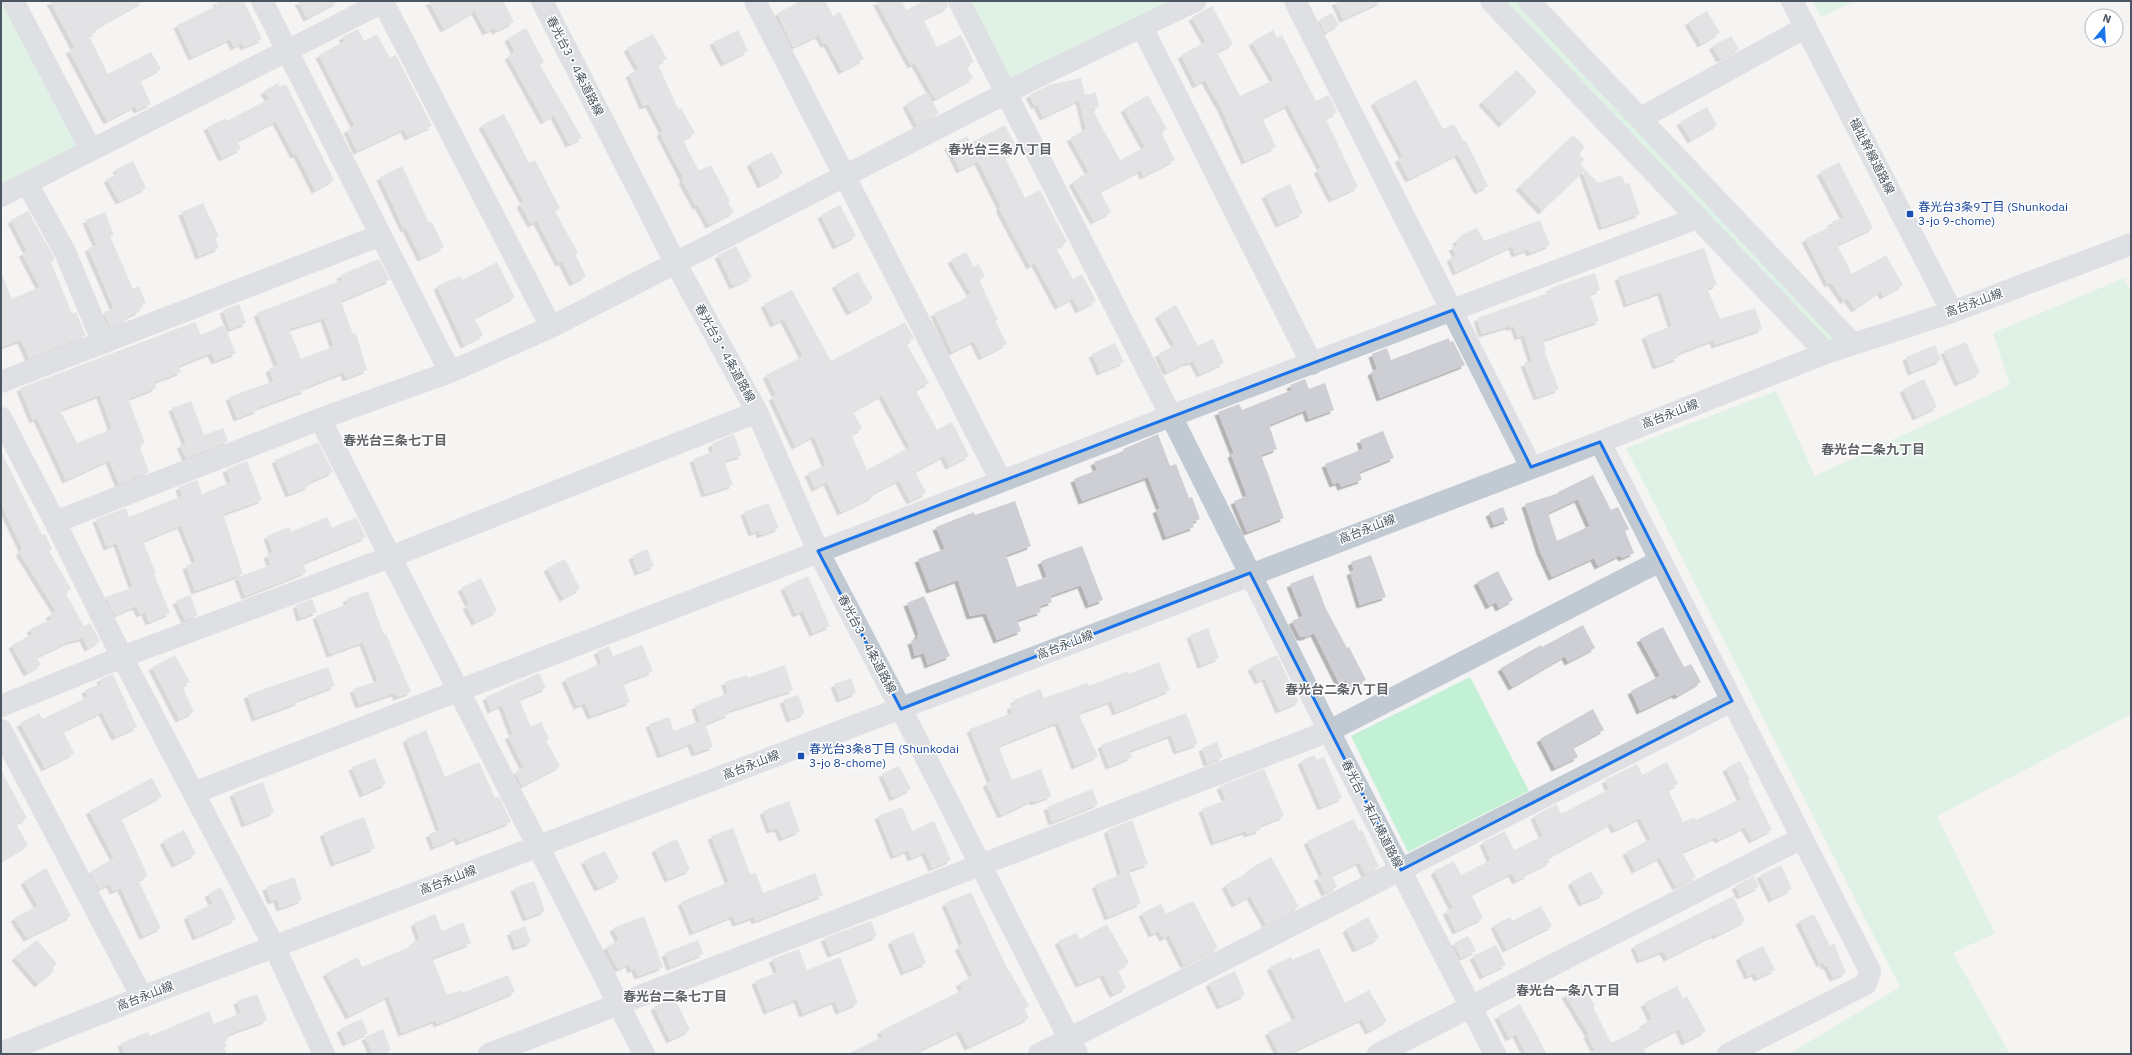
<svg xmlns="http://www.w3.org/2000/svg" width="2132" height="1055" font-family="'IBM Plex Sans','Noto Sans JP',sans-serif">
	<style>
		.green { fill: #c3f1d5 }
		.building { fill: #cdcfd5; fill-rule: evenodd; filter: url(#shadow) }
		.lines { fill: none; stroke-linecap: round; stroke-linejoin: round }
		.minor { stroke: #c1cad2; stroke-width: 22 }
		.marked { fill: none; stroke: #1a73e8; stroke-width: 3; stroke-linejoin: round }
		.transit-dot { fill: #1a4fb4; stroke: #fff; stroke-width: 1.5 }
		.labels { text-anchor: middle; stroke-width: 3; stroke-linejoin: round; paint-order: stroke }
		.street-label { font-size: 12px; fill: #4a5661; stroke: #fff }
		.transit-label { font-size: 12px; fill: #164399; stroke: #fff; text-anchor: start }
		.neighbourhood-label { font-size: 13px; font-weight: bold; fill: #5f6368; stroke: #fff }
	</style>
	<defs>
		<filter id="shadow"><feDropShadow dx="-3.5" dy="3.5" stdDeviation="0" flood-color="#0004"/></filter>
	</defs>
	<rect width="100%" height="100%" fill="#f5f3f3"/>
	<!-- green -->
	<path class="green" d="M1,1H13L91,150L1,196Z
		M959,1H1194L1006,94Z
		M1502,1H1530L1841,336L1829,342Z
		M1813,1H1855L1821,17Z
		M2124,278L2131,292V714L1937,816L1995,933L1953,953L2010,1054H1789L1900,987L1626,448L1776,391L1815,476L2010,385L1993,333Z
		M1470,677L1529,791L1408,852L1351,736Z"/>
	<!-- building -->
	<path class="building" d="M50,1H144L94,29L96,32L89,36L108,74L151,52L161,69L140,80L151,104L137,110L135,106L107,121L69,50L75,48Z
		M216,1H244L262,39L244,47L242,43L234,47L230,39L192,57L177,25L218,5Z
		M298,1H339L307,18Z
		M429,1H503L514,22L496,31L494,28L486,32L475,11L444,29Z
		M801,1H825L833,16L840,12L864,59L842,71L827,43L824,44L819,35L793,47L777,13Z
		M876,1H902L906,10L925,1H947L948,7L923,19L937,47L961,35L974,62L966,66L973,78L935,99L915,63L911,65Z
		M1335,1H1383L1343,19Z
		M1212,6L1233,44L1217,52L1240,96L1274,80L1252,42L1273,30L1277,38L1282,35L1316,101L1329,95L1337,112L1326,119L1358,187L1332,199L1317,170L1321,168L1288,105L1262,118L1276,147L1245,161L1221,108L1205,80L1196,85L1181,55L1206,42L1192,17Z
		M1707,11L1720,33L1701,44L1688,22Z
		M1332,13L1339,25L1325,33L1319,20Z
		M526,28L544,62L540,65L582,138L569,144L554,115L544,121L508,56L515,52L508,38Z
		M358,29L364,41L377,34L390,58L396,55L432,126L408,137L404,129L357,151L347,130L355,126L319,55L345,41L342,37Z
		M738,30L748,51L724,63L713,42Z
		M653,34L667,59L658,64L678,109L681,108L695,133L683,140L699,171L711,165L730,201L728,202L734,212L709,225L698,205L696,206L682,180L684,179L660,133L663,131L649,104L643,106L629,74L639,69L627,48Z
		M1731,36L1739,49L1720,59L1712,46Z
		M1517,70L1537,92L1502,124L1482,102Z
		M1081,78L1085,95L1096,92L1099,107L1092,109L1120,160L1145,147L1124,109L1148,95L1167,129L1161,132L1175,160L1143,176L1141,170L1100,191L1111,212L1094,221L1072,182L1089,172L1070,138L1086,129L1079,100L1043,117L1037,104L1035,106L1029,95L1049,85Z
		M1416,80L1443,129L1454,124L1464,142L1466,141L1488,186L1478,191L1458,154L1409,179L1398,159L1403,156L1374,102Z
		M278,83L280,87L286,84L334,180L315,190L297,154L294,155L276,121L237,141L241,149L222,158L207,127L226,118L227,121L269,99L264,91Z
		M927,92L939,113L917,125L906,104Z
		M1707,107L1717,125L1691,140L1680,122Z
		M504,114L529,163L535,160L560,208L555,211L578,253L575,254L586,276L573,283L562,261L559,263L537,221L531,224L520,204L524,201L482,125Z
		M1005,125L1018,150L1005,157L1025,198L1040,190L1067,242L1056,248L1073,279L1082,274L1096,301L1079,310L1073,298L1058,306L1035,263L1030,266L999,208L1001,207L978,161L960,170L948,146L967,136L970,143Z
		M1573,135L1585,147L1579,154L1585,160L1580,164L1598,183L1622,175L1625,184L1629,183L1640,214L1602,227L1583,172L1542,211L1519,187Z
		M772,152L783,173L761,185L750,163Z
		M133,161L146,188L119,201L107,179L118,173L116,169Z
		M1839,162L1873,228L1837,245L1852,274L1886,255L1903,285L1883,296L1881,291L1855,309L1847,298L1844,301L1831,282L1828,284L1805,239L1833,225L1831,222L1844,217L1820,172Z
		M402,166L429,223L432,222L444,247L421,258L406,228L404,229L380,177Z
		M1290,184L1303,213L1279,224L1265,195Z
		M203,203L219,237L215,238L219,248L199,256L182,212Z
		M840,205L856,236L836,246L821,215Z
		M28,211L54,257L55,260L51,262L72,314L76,312L86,336L29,358L21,340L1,347V272L12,299L40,287L22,253L27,251L11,220Z
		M105,212L114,235L110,236L133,289L139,286L146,303L141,304L142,308L139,309L140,311L126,317L127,320L110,327L104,312L114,308L88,248L97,245L86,220Z
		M1540,220L1550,245L1530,253L1528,249L1515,254L1512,246L1456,272L1450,258L1456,255L1452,247L1458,245L1456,240L1462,237L1461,235L1477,228L1484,241Z
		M736,246L752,277L733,286L718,255Z
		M1704,248L1717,285L1707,288L1720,319L1755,308L1762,329L1715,345L1713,340L1676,354L1678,358L1656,366L1645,336L1672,326L1661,292L1627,304L1618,277Z
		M966,252L974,267L978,264L985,276L979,280L998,320L995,321L1007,344L982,357L974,341L952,352L934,313L967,298L966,296L971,294L951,260Z
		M379,259L390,280L341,301L353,334L356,333L367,370L346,378L344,372L304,388L305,390L257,408L258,410L237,418L229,397L274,381L269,369L278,365L257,313L342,280L340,275ZM324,318L334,346L301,359L289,329Z
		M497,262L515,297L474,318L483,335L464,345L437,286L460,276L462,280Z
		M858,272L873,299L850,312L835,285Z
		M1595,273L1600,290L1590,294L1599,321L1543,340L1546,351H1544L1559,389L1537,397L1524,363L1532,361L1524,335L1518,337L1514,326L1510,328L1509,326L1482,334L1477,318L1551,292L1550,288Z
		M792,290L831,361L905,322L914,339L906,343L929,383L915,389L937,430L952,422L969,456L949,466L944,456L915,471L926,493L910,501L899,480L873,493L874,496L841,512L827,482L815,488L808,473L826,465L814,436L795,446L772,397L776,395L766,375L803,356L784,319L774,324L764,304ZM882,395L910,447L867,470L851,434L862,429L853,411Z
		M239,304L246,323L230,329L223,310Z
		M1176,305L1198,346L1213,339L1224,363L1200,374L1193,361L1188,363L1187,362L1167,372L1158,354L1175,345L1158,315Z
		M195,322L201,335L224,325L236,353L215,361L211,353L178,366L181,372L154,382L156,388L128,399L145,443L139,445L149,472L119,484L109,460L66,480L37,418L33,420L20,388ZM100,395L112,429L77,443L60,410Z
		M1449,338L1450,342L1453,341L1465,365L1380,398L1371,372L1377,369L1372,354L1387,348L1391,360Z
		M1966,342L1980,373L1958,383L1944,351Z
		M1115,343L1124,362L1100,372L1092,354Z
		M1935,345L1941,360L1911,372L1906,357Z
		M1305,379L1309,389L1325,383L1334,410L1309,419L1306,410L1269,425L1277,449L1261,455L1284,518L1247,532L1234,501L1247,496L1231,454L1234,453L1218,412L1239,404L1242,410L1292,390L1290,385Z
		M1924,379L1937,407L1916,417L1903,389Z
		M191,401L204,435L223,428L228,441L186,458L180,445L186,443L172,408Z
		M1383,431L1394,458L1359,472L1362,480L1341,487L1339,482L1333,484L1325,464L1363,449L1360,440Z
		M734,434L742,455L724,461L733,485L705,494L693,459L714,451L711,444Z
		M1158,434L1170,466L1176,464L1189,498L1192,497L1200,519L1192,522L1194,527L1166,537L1156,510L1160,508L1148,477L1082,501L1074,479L1097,470L1094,462L1124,451L1123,449Z
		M318,442L333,472L307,483L309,486L289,494L275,460Z
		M1,451L42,535L45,534L52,549L49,551L71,589L65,592L84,626L90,623L100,641L88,648L83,638L70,641L36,657L41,665L27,673L12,645L33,634L30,629L52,619L49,615L56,611L19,552L22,551L21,546L1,504Z
		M247,461L262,500L223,514L243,574L195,591L186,566L196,562L181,525L143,541L156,574H154L170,613L149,622L145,612L140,614L136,606L115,615L106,597L133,587L117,543L107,547L96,519L126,508L129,517L182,496L179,487L197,480L202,494L231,482L226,469Z
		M1593,475L1611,510L1618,507L1629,529L1625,531L1634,553L1622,558L1620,555L1598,566L1594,558L1552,577L1540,551L1525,504L1559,493L1558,492ZM1578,499L1590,526L1557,541L1548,513Z
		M1015,501L1031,546L1006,555L1017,587L1047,577L1041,561L1082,546L1103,600L1089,605L1081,585L1050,596L1052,602L1039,606L1041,612L1017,620L1021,631L997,640L986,613L970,616L958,580L930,590L918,559L945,549L936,527L974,512L975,515Z
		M768,503L779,528L760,535L759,530L752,533L744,512Z
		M1503,507L1508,520L1494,525L1489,513Z
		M327,517L332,528L356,517L366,537L303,563L306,572L245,596L238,577L271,565L267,555L273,552L267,536L289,527L291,532Z
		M647,549L654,566L638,572L632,556Z
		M1371,555L1386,597L1360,605L1350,572L1354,570L1351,562Z
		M565,559L580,589L563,598L547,568Z
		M1498,571L1513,600L1499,608L1496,602L1489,606L1477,582Z
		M1313,575L1326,609L1347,648L1349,647L1366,680L1350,688L1346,680L1339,683L1314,633L1305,637H1300L1292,621L1303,616L1290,584Z
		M808,576L830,626L813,633L803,611L796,614L784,587Z
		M481,578L497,611L475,622L466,606L469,604L461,588Z
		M368,591L384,635L386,634L411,692L397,697L395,693L359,705L353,689L378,681L363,642L330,654L316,616L348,604L346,599Z
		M190,595L198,615L185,620L176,601Z
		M924,596L950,656L928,665L924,653L915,656L911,641L918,639L917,635L919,634L907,603Z
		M312,599L317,612L300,618L296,605Z
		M1583,625L1595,648L1568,662L1565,656L1512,687L1501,668L1541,645L1542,647Z
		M1663,627L1684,667L1691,664L1701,682L1677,696L1675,694L1640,711L1631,691L1660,676L1640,639Z
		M1208,628L1219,658L1201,665L1190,635Z
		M642,645L653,671L623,683L630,702L591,716L585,703L577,706L565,679L602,663L597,651L609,646L613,656Z
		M175,655L190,682L182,686L194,712L179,719L152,667Z
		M1277,655L1299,702L1279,710L1265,678L1258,681L1251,667Z
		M1159,662L1170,690L1116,712L1111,701L1078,713L1098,756L1075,766L1058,722L998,746L1012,780L1041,769L1051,796L1034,802L1033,800L1001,815L986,783L991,781L970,729L1012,713L1010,706L1016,704L1014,700L1040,689L1044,698L1087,683L1089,686L1128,671L1129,674Z
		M785,665L793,690L728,711L729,714L705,724L713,747L695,753L691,743L661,755L649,724L669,717L674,731L700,721L695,706L728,693L725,682L747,675L748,678Z
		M328,667L335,686L298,700L299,702L255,718L247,695Z
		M539,673L546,688L519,699L531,727L541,722L549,739L546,740L560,766L522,786L515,772L524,768L508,736L513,734L502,705L491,710L486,697Z
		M113,674L137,727L115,737L102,712L63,731L74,753L45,768L20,723L39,713L42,719L88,697L85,690L102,683L100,679Z
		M851,678L856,693L840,699L834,684Z
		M798,695L805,713L790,719L783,700Z
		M1593,709L1604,730L1573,747L1578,757L1555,768L1540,739Z
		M1186,713L1198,744L1177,751L1171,735L1129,751L1132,757L1109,766L1101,745Z
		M426,730L445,777L479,762L495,798L499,796L511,822L459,842L457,837L434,847L429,834L440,830L406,739Z
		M1217,742L1223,757L1207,763L1202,748Z
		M1314,755L1317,760L1324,757L1342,798L1321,807L1301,761Z
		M375,758L386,784L363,794L352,767Z
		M1740,761L1750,780L1748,781L1772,830L1752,840L1745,827L1718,840L1716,837L1682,852L1696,877L1676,887L1660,857L1635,870L1626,852L1651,839L1640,818L1615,830L1611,823L1547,858L1550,862L1527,873L1528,875L1516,881L1512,873L1471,894L1483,918L1456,931L1446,911L1453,908L1434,871L1454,861L1461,875L1491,860L1483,842L1505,831L1514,850L1543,836L1534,816L1557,804L1561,814L1609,789L1605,780L1637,764L1642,775L1667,762L1678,784L1668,789L1683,822L1694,817L1696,820L1741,799L1726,768Z
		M899,766L911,789L893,798L882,774Z
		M1264,769L1284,816L1259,826L1260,830L1247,834L1246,831L1214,842L1202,809L1226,800L1220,786Z
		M1,770L27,818L16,824L28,845L1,861Z
		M152,778L162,796L121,818L148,876L138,880L161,928L143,936L121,888L113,891L110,884L99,889L90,872L114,858L89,811Z
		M263,782L274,812L245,824L233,793Z
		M1092,789L1098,804L1052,822L1047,807Z
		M789,801L800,831L782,838L778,828L770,830L763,811Z
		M902,807L912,831L934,821L951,860L932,868L925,852L911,858L908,850L894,856L878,816Z
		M364,817L375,848L334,863L323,833Z
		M1354,819L1359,831L1362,830L1379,867L1365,874L1359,862L1332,875L1337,887L1325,893L1317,877L1323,875L1307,841Z
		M1132,820L1148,864L1121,873L1107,830Z
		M733,828L750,874L756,873L763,893L815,873L823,895L755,921L754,917L736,923L733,916L693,932L681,902L729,882L711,836Z
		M184,830L196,854L175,864L163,841Z
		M677,839L690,870L668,879L655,849Z
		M605,851L619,878L598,888L584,861Z
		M1271,857L1299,907L1266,924L1250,896L1235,904L1225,885L1251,871L1249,869Z
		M1781,865L1792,889L1772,899L1760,875Z
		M46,868L71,916L27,938L14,918L38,906L24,881Z
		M1129,871L1141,903L1108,917L1095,885Z
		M1591,871L1604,894L1582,903L1571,882Z
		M1754,876L1759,887L1740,896L1735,886Z
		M294,877L302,900L280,908L277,899L271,901L266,887Z
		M534,881L545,911L526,918L514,888Z
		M221,887L236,919L196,937L187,916L213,904L208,894Z
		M971,892L1008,970H1009L1029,1006L1024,1009L1029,1018L968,1047L960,1031L912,1054H848L883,1036L880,1031L963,990L959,983L973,976L958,947L963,944L945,903Z
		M1733,896L1745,921L1716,936L1715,934L1667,958L1663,951L1640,960L1634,946Z
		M1193,901L1218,948L1184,965L1169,935L1163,938L1159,931L1152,934L1142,913L1161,904L1166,914Z
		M1541,906L1552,926L1506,949L1494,925L1510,917L1512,921Z
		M435,914L442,931L463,922L471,943L432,958L447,995L461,990L462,993L508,975L515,992L437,1024L436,1020L402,1033L388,996L349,1016L326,973L358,957L362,967L414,945L413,942L420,939L414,923Z
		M1814,914L1830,946L1834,943L1846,973L1833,978L1827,965L1825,967L1823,962L1820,964L1799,921Z
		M644,916L663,967L638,976L635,968L631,970L629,964L618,969L606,947L619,940L613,928Z
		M1368,917L1379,938L1356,949L1346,929Z
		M871,921L877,936L831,954L824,938Z
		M1107,924L1129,963L1118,970L1126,988L1113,994L1103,974L1079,984L1058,941L1076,933L1080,939Z
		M525,926L531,942L516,947L510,932Z
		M913,932L926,963L904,972L891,941Z
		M1468,936L1476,951L1461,958L1454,943Z
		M37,940L57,964L52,968L54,971L38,984L15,957Z
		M698,940L703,954L670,967L665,953Z
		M1496,945L1506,965L1483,976L1473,956Z
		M1763,946L1775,970L1757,978L1755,973L1748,976L1739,957Z
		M1319,948L1345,1003L1369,990L1387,1021L1369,1031L1362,1019L1287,1054H1279L1268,1032L1295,1019V1016L1270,967L1291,957L1292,960Z
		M799,949L807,970L840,957L858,1003L839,1011L835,1001L803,1014L797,999L767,1011L755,981L778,972L772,959Z
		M1235,971L1245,995L1220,1006L1209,983Z
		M1582,984L1595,1006L1593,1007L1611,1043L1644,1027L1643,1024L1652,1019L1644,1003L1677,986L1683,998L1687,996L1706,1031L1685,1042L1679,1029L1643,1047L1646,1054H1586L1595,1050L1587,1035L1589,1034L1565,995Z
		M257,994L267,1020L226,1035L228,1040L225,1042L227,1047L224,1048L227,1054H125L121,1043L148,1032L150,1036L209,1011L214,1024L241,1013L237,1001Z
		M674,997L690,1030L670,1040L654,1007Z
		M1520,1004L1547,1054H1526L1516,1034L1509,1038L1498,1016Z
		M362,1019L368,1033L346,1043L340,1029Z
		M383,1029L391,1050L383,1054H373L365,1037Z"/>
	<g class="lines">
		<!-- minor -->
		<path class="minor" d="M13,1L91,150
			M262,1L450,372
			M542,1L675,262L757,412L818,551L901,709L1077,1054
			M755,1L1001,481
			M959,1L1171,416L1329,731L1495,1054
			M1295,1L1531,467
			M1491,1L1826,353
			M1529,1L1853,344
			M1792,1L1952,312
			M383,2L551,327
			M1142,27L1312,364
			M1641,118L1806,27
			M27,183L65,252L103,343
			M1,196L385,1
			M1,382L381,235
			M1,418L55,522L122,657L274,946L324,1054
			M320,419C428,631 538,842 644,1054
			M1600,442L1870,971L1866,984L1728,1054
			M55,522L320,419L450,372L551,327L1039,76L1195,1
			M1,706L122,657L390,557L757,412
			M1,730L142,997
			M193,793L1171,416L1697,218
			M1,1053L142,997L1600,442L1826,353L1952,312L2131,244
			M489,1054L1329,731L1660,561
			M1039,1054L1732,701
			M1378,1054L1802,838"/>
	</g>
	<!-- marked area -->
	<path d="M0 0H2132V1055H0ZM1453,310L1531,467L1600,442L1732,701L1401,870L1250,573L901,709L818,551Z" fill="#f5f3f3" fill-opacity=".55" fill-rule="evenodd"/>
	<path class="marked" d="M1453,310L1531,467L1600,442L1732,701L1401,870L1250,573L901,709L818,551Z"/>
	<!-- markers -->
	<g class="transit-dot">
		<rect x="1906" y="210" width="8" height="8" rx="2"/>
		<rect x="797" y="752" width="8" height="8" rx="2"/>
	</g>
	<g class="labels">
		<!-- street labels -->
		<g class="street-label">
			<text transform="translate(575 66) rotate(63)" y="4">春光台3・4条道路線</text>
			<text transform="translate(1872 156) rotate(63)" y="4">福祉幹線道路線</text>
			<text transform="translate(1974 303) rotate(-20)" y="4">高台永山線</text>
			<text transform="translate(725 353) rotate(61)" y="4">春光台3・4条道路線</text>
			<text transform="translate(1670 414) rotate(-21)" y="4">高台永山線</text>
			<text transform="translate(1367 529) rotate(-21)" y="4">高台永山線</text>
			<text transform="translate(867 644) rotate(62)" y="4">春光台3・4条道路線</text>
			<text transform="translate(1065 645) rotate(-21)" y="4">高台永山線</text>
			<text transform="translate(751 765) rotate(-21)" y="4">高台永山線</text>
			<text transform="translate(1372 814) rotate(63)" y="4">春光台・末広横道路線</text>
			<text transform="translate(448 880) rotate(-21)" y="4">高台永山線</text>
			<text transform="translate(145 996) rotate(-21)" y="4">高台永山線</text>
		</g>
		<!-- transit labels -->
		<g class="transit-label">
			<text x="1918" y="211">春光台3条9丁目 (Shunkodai<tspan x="1918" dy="14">3-jo 9-chome)</tspan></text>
			<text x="809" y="753">春光台3条8丁目 (Shunkodai<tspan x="809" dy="14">3-jo 8-chome)</tspan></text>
		</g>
		<!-- neighbourhood labels -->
		<g class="neighbourhood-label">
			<text x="1000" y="154">春光台三条八丁目</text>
			<text x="395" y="445">春光台三条七丁目</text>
			<text x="1873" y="454">春光台二条九丁目</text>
			<text x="1337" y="694">春光台二条八丁目</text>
			<text x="1568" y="995">春光台一条八丁目</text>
			<text x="675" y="1001">春光台二条七丁目</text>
		</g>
	</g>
	<!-- border -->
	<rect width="2132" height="1055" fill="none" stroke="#4a5661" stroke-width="4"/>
	<!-- north arrow -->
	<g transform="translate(2104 28) rotate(18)"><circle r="19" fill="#ffffff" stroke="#b7bbc0"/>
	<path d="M0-3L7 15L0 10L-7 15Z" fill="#1a73e8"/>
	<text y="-6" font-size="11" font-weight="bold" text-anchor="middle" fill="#4a5661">N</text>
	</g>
</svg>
